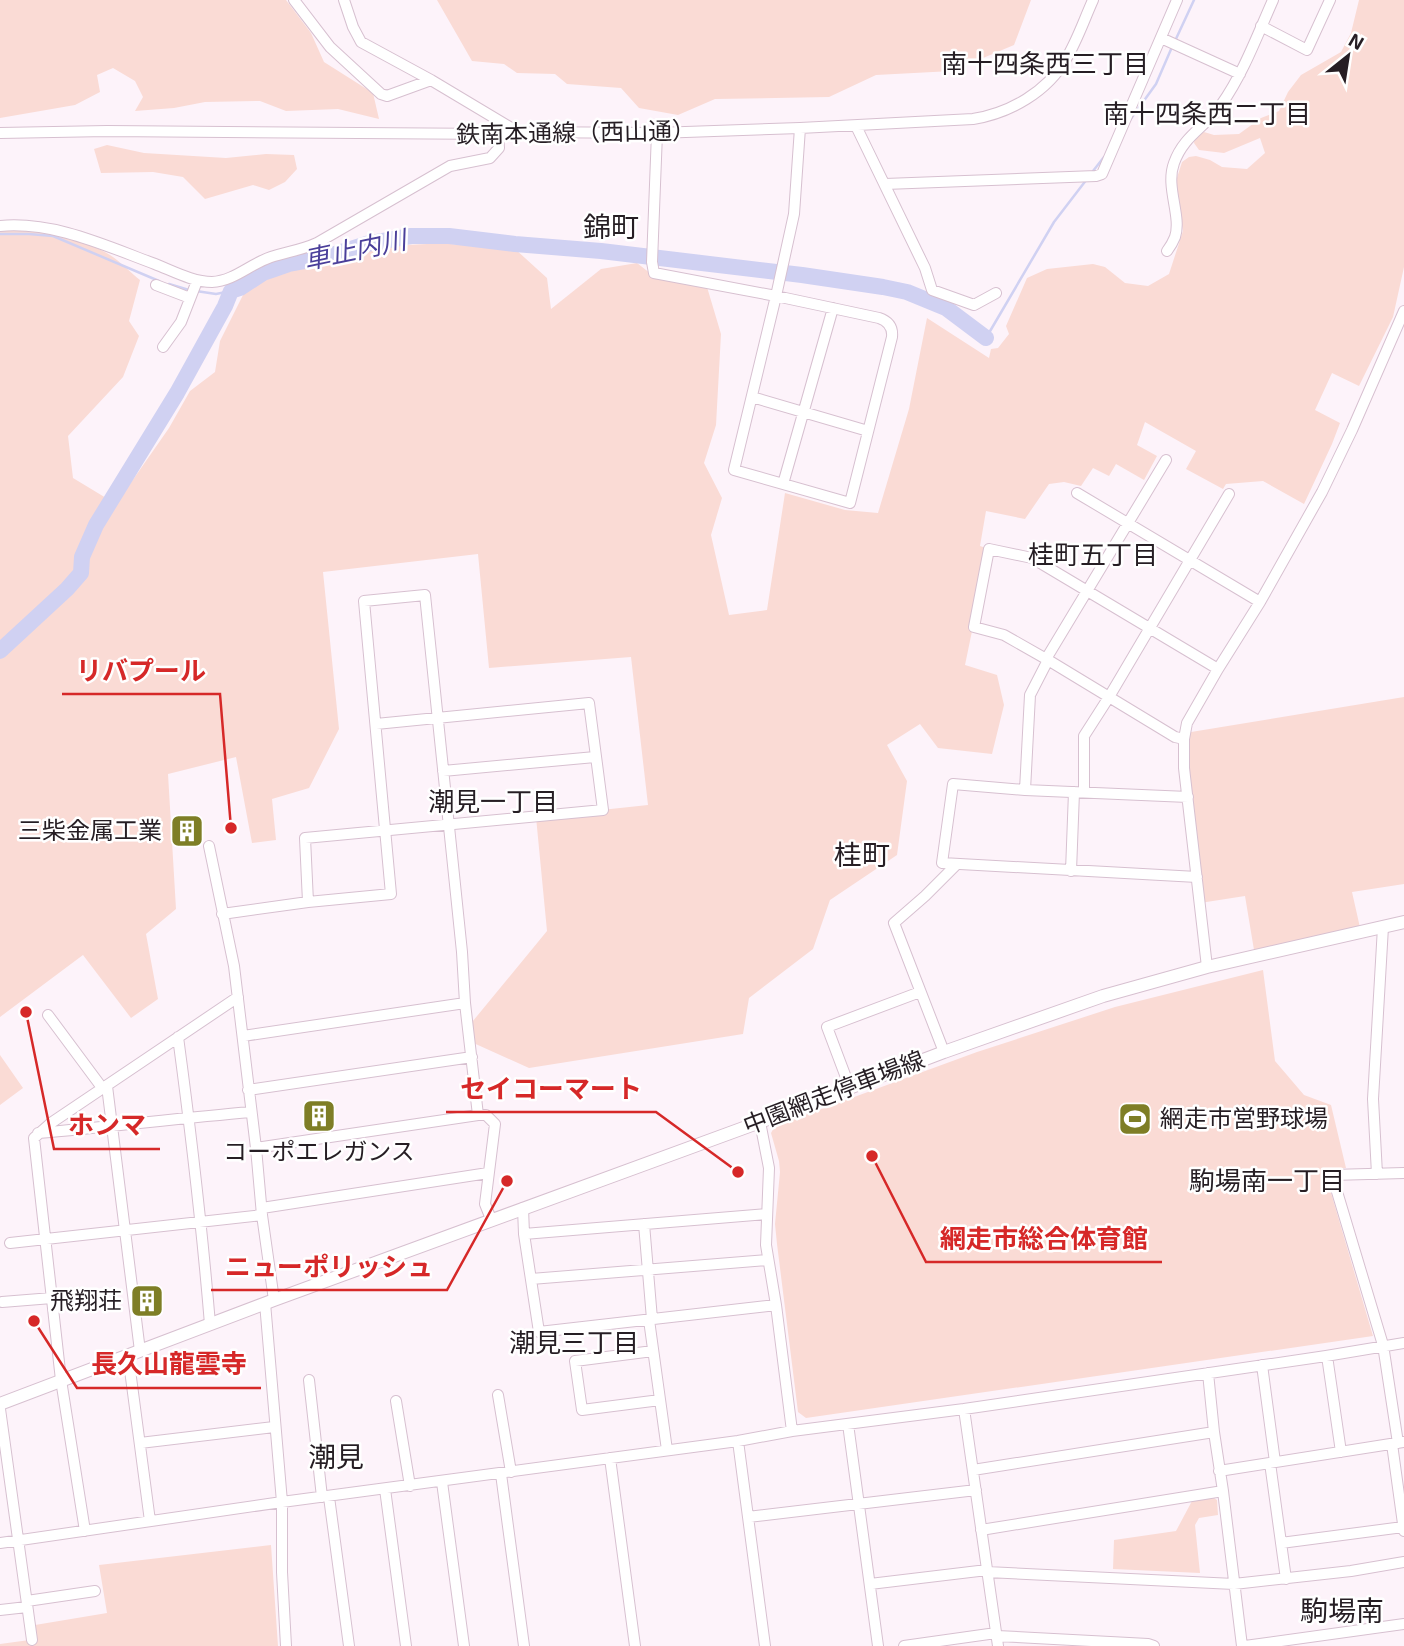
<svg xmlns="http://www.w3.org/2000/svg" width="1404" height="1646" font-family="'Exo 2','Noto Sans JP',sans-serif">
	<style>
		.green { fill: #fadbd5 }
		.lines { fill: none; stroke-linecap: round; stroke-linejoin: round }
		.stream { stroke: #d0d1f2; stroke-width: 2.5 }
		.river { stroke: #d0d1f2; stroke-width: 16 }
		.minor-casing { stroke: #d7c0d0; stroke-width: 12 }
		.major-casing { stroke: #d7c0d0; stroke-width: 14 }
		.minor { stroke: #fff; stroke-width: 10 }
		.major { stroke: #fff; stroke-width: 12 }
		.labels { text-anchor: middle; stroke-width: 5; stroke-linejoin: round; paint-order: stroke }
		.street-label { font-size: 24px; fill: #261e24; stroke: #fff }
		.poi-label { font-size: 24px; fill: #261e24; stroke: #fff; text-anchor: end }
		.neighbourhood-label { font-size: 26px; fill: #261e24; stroke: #fff }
		.water-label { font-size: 26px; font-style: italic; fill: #4a3f9a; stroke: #fff }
		.quarter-label { font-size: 28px; fill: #261e24; stroke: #fff }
		.leader { fill: none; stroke: #d62828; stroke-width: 2.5 }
		.callout-dot { fill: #d62828; stroke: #fff; stroke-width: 2.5 }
		.callout-label { font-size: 26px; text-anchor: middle; font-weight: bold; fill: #d62828; stroke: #fff; stroke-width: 5; stroke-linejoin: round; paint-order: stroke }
	</style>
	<rect width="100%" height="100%" fill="#fdf3fa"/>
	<!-- green -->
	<path class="green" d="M0,0H286L311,33L324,62L373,93L379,119L338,109L286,111L260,101L205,102L174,108L135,111L143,97L135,81L113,68L97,75L100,92L75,105L0,118Z
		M437,0H1031L1014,45L952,71L876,75L829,97L715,99L678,115L639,108L621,88L567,84L555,74L517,73L504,64L472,61Z
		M1359,0H1404V267L1393,317L1359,386L1332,373L1315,410L1340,423L1332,444L1304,504L1263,481L1226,484L1223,489L1186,469L1196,451L1145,422L1137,445L1157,456L1144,480L1116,464L1109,476L1093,468L1081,486L1064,482L1049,484L1025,519L986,511L980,546L989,549L965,665L997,675L1004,705L992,754L938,748L920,724L887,745L907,781L897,855L830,900L813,949L749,998L743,1034L529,1068L469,1041L468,1027L547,931L536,817L648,805L631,657L489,668L478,554L323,572L339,729L309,788L272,799L276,840L252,843L236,757L168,774L176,909L146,934L158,999L131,1018L83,955L0,1017V231C33,225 81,238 110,255C121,262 130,272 140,280L129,321L139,336L123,377L68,436L73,478L116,504L169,428L190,391L215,372L220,341L244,293L263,278L283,270L323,263L347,255L384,246L427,244H450L514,248L547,278L551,309L601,269L637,263L655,277L707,287L721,334L716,425L704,463L722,498L711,535L729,615L767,610L785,493L845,510L878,513L909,409L927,318L989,358L991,349L998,348L1009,334L1006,326L1027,278L1047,269L1093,264L1105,267L1125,283L1148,286L1169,274L1183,231L1175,184L1182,162L1189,157L1196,156L1210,160L1222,167L1247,169L1265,153L1260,138L1224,153L1199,150L1194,143L1195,137L1204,132L1214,135L1239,134L1261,118L1279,111L1288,92L1301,75L1341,52L1351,33Z
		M107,145L144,153L226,158L266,154L294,155L297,169L285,182L269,190L253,185L205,199L183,177L153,172L101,173L94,149Z
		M1404,697V884L1352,892L1361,932L1255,956L1245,896L1200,903L1185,733Z
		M1263,970L1275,1061L1304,1095L1331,1105L1346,1168L1324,1169L1373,1336L806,1418L798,1412L777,1244L775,1224L780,1172L779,1161L771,1133L775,1126L977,1052L1115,1007Z
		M0,1055L23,1088L0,1105Z
		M1214,1498L1217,1500L1218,1515L1199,1518L1195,1525L1200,1573L1113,1569L1114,1540L1176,1531L1192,1501Z
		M271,1545L278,1646H0V1644L37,1639L35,1625L107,1613L99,1565Z"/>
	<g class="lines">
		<!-- stream -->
		<path class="stream" d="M1175,41L1194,0
			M1130,120L1156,84L1172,47
			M1093,171L1104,157
			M0,234H29L53,236L159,281
			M169,284L189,290
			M196,291L216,294L231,291
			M986,338L1054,222L1087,179"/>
		<!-- river -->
		<path class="river" d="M0,651L67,589L81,573L82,557L96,525L177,393L225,306L231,291L240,288L263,273L272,270L289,264L322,258L366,244L411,236H449L515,244L601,251L802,275L883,287L907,292L946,308L986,338"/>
		<defs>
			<path id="minor" d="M294,0L330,47L381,94L387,96L431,80L361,42L353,27L344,0
				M1261,26L1307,50L1330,0
				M1161,38L1240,74
				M431,80L518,132
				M856,126L925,268L932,290L974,305L996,293
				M0,133L107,131L498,134L518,132L657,133L800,128L973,119C1010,113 1047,92 1066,59C1077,41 1084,20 1093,0
				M657,133L652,262L654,273L776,296L794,214L800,128
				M885,184L1096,176L1102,174L1177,0
				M0,226C54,221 106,246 155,264C173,271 193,282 212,282C234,281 250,264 271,257C286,252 302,250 317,243L450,166L490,158L499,148L498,134
				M1167,251C1170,247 1173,242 1175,237C1182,216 1165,187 1174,163C1184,135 1205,128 1221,105C1243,74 1257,36 1273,0
				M156,285L190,298
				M776,296L879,318C888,321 893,327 892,337L850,503L734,470Z
				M163,347L181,322L197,281
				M752,397L868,431
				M783,484L833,308
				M1077,493L1260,602
				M1046,659L1166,460
				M1184,739L1175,737L1048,660L1004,635L974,627L989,549L1032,558L1218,669
				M443,771L595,757
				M1025,790L1030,695L1048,660
				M1084,792V736L1109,697L1229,494
				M1188,797L1025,790L953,784L942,863L1197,877
				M209,846L234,966L256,1148L262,1215L274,1300
				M1071,871L1074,792
				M308,902L305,838L603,810L589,703L376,724
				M222,914L308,902L391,894L364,601L425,595L462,952L465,1003L478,1115H486L495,1124L485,1204L491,1219
				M1207,967L1184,768V739L1187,723L1218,669L1260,602L1322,492L1352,430L1404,311
				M48,1015L103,1089
				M243,1036L465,1003
				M178,1037C191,1133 202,1228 210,1324
				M944,1052L894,923L925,896L956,865
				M107,1086L140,1351
				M850,1088L827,1027L920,992
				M248,1090L472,1057
				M760,1122L769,1168L766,1245L776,1305L792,1431
				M38,1133C109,1127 180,1118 251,1112
				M256,1148L478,1115
				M1377,1174L1373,1099L1383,927
				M262,1208L488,1173
				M523,1208L524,1234L539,1332L776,1305
				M644,1224L652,1319
				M524,1234L766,1214
				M10,1243L262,1215
				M531,1279L768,1260
				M2,1302L52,1298
				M265,1303L282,1502V1572L286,1646
				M649,1320L667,1450
				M653,1351L575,1361L582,1410L660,1400
				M128,1355L150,1521
				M1327,1356L1341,1452
				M1262,1365L1275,1462
				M1208,1373L1214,1432L1223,1491L1242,1646
				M309,1380L322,1497
				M498,1395L511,1472
				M396,1401L410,1486
				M0,1409L32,1640
				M964,1409L998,1646
				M848,1424L878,1646
				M738,1441L765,1646
				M140,1443L274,1427
				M1398,1443L1383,1345L1332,1175L1404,1173
				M1392,1444L1404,1531
				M610,1458L635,1646
				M1270,1463L1286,1579
				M973,1470L1214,1432
				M1219,1471L1403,1442
				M501,1474L524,1646
				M442,1482L464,1646
				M385,1489L406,1646
				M329,1497L349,1646
				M748,1517L976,1490
				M981,1530L1223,1491
				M85,1531L61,1380L34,1138L51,1123L238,997
				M0,1543L282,1502L738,1441L792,1431L964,1409L1326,1356L1404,1343
				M1281,1543L1403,1527
				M987,1572L1234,1584L1351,1571L1404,1562
				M870,1584L987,1570
				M27,1601L95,1591
				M0,1610L27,1607
				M997,1636L1148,1644L1154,1646
				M904,1646L996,1633
				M1245,1646L1404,1624"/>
			<path id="major" d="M0,1404L274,1300L760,1122L944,1052L1103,996L1207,967L1404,922"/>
		</defs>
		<!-- minor casing -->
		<use href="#minor" class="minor-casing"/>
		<!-- major casing -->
		<use href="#major" class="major-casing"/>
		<!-- minor -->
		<use href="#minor" class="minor"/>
		<!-- major -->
		<use href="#major" class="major"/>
	</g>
	<!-- icons -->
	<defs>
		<symbol id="building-square" viewBox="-11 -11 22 22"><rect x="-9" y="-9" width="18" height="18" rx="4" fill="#7e7e26" stroke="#fff"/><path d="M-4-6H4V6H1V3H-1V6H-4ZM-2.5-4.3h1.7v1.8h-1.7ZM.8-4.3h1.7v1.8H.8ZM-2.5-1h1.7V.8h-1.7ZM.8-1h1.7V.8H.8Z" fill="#fff"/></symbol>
		<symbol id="stadium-square" viewBox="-11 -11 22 22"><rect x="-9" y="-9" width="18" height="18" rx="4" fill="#7e7e26" stroke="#fff"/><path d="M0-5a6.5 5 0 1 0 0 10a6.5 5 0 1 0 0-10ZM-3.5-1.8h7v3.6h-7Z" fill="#fff"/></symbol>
	</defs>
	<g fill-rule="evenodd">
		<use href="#building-square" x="168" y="812" width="38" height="38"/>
		<use href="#building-square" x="300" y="1097" width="38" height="38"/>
		<use href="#stadium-square" x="1116" y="1100" width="38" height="38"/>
		<use href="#building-square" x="128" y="1282" width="38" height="38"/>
	</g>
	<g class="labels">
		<!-- street labels -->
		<g class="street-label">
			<text transform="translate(576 133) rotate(-1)" y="8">鉄南本通線（西山通）</text>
			<text transform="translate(834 1093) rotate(-21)" y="8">中園網走停車場線</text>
		</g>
		<!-- poi labels -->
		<g class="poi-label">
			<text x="162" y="839">三柴金属工業</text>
			<text x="1160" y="1127" text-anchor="start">網走市営野球場</text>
			<text x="319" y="1160" text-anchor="middle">コーポエレガンス</text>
			<text x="122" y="1309">飛翔荘</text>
		</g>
		<!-- neighbourhood labels -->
		<g class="neighbourhood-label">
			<text x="1045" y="73">南十四条西三丁目</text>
			<text x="1207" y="123">南十四条西二丁目</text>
			<text x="1093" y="564">桂町五丁目</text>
			<text x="493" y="811">潮見一丁目</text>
			<text x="1267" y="1190">駒場南一丁目</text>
			<text x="574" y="1352">潮見三丁目</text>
		</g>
		<!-- water labels -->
		<g class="water-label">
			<text transform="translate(355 250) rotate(-12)" y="9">車止内川</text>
		</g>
		<!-- quarter labels -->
		<g class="quarter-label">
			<text x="611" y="237">錦町</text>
			<text x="862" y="865">桂町</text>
			<text x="336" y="1467">潮見</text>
			<text x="1342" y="1621">駒場南</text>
		</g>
	</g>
	<!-- callouts -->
	<path class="leader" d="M231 828L220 694H62M738 1172L656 1112H446M26 1012L54 1149H160M872 1156L926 1262H1162M507 1181L447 1290H211M34 1321L77 1388H261"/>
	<g class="callout-dot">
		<circle cx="231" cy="828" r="7"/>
		<circle cx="738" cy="1172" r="7"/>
		<circle cx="26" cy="1012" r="7"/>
		<circle cx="872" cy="1156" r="7"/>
		<circle cx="507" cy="1181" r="7"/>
		<circle cx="34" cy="1321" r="7"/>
	</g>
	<g class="callout-label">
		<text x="141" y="680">リバプール</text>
		<text x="551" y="1098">セイコーマート</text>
		<text x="107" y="1134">ホンマ</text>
		<text x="1044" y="1248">網走市総合体育館</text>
		<text x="329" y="1276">ニューポリッシュ</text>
		<text x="169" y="1373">長久山龍雲寺</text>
	</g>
	<!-- north arrow -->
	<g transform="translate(1348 56) rotate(30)" stroke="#ffffff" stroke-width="5" paint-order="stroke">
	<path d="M0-5L12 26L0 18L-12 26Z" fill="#261e24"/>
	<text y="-10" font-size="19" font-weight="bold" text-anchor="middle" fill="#261e24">N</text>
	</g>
</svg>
